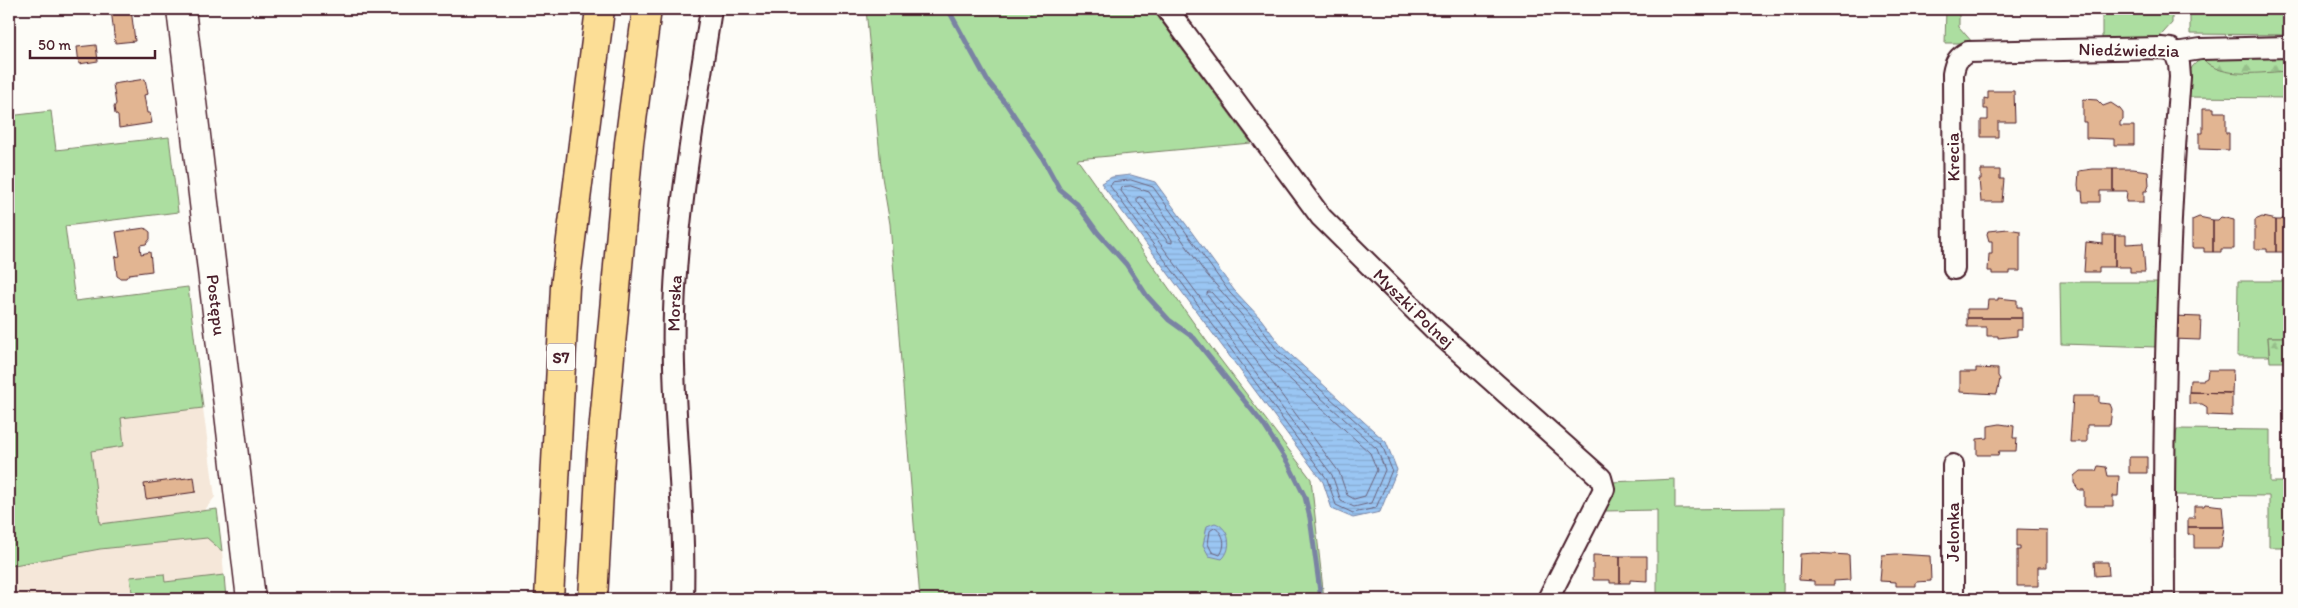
<svg xmlns="http://www.w3.org/2000/svg" width="2298" height="608" font-family="Itim,sans-serif">
	<style>
		.built { fill: #f5e7d9 }
		.grass { fill: #acdea0; stroke: #7b7e66 }
		.forest { fill: url(#forest-firs); stroke: #7b7e66 }
		.water { fill: url(#water-rules); stroke: #7a83a3 }
		.lines { fill: none; stroke-linecap: round; stroke-linejoin: round }
		.shore { stroke: #6a627b; stroke-width: 1 }
		.stream { stroke: #7a83a3; stroke-width: 5 }
		.building { fill: #e2b592; stroke: #4a1f2b }
		.street-casing { stroke: #4a1f2b; stroke-width: 24 }
		.secondary-casing { stroke: #4a1f2b; stroke-width: 31 }
		.highway-casing { stroke: #4a1f2b; stroke-width: 31 }
		.street { stroke: #fdfcf7; stroke-width: 20 }
		.secondary { stroke: #fdfcf7; stroke-width: 28 }
		.highway { stroke: #fcde96; stroke-width: 28 }
		.labels { text-anchor: middle; stroke-width: 4; stroke-linejoin: round; paint-order: stroke }
		.shield { fill: #fdfcf7; stroke: #806168; stroke-width: 1 }
		.shield-label { font-size: 16px; font-weight: bold; fill: #4a1f2b }
		.street-label { font-size: 18px; fill: #4a1f2b; stroke: #fdfcf7 }
	</style>
	<defs>
		<pattern id="forest-firs" width="22" height="20" patternUnits="userSpaceOnUse" patternTransform="scale(1.25)"><rect width="22" height="20" fill="#acdea0"/><path d="M5 1l3.5 6h-7zM16 11l3.5 6h-7z" fill="#96be8a"/></pattern>
		<pattern id="water-rules" width="6" height="5" patternUnits="userSpaceOnUse" patternTransform="scale(1.25)"><rect width="6" height="5" fill="#9ac6f3"/><path d="M0 2.5h6" fill="none" stroke="#86aad0"/></pattern>
	</defs>
	<rect width="100%" height="100%" fill="#fdfcf7"/>
	<filter id="ink" filterUnits="userSpaceOnUse"><feTurbulence type="fractalNoise" baseFrequency=".02" numOctaves="2"/><feDisplacementMap in="SourceGraphic" scale="10" xChannelSelector="R" yChannelSelector="G"/><feConvolveMatrix kernelMatrix="1 2 1 2 8 2 1 2 1" color-interpolation-filters="sRGB"/></filter>
	<g filter="url(#ink)">
		<!-- built -->
		<path class="built" d="M203,408L215,497L204,511L100,524L91,451L124,446L120,418Z
			M208,538L222,551L224,575L164,582V574L131,577L133,599H9V566L100,549Z"/>
		<!-- grass -->
		<path class="grass" d="M866,9H1152L1251,143L1077,159L1213,350L1311,479L1324,599H920L890,224L882,177Z
			M1946,9H1959V27L1973,43H1945Z
			M2102,9H2172V23L2156,41L2102,42Z
			M2190,9H2289V35L2190,34Z
			M2203,59C2219,79 2266,71 2289,71V98L2184,97C2187,83 2187,64 2203,59Z
			M51,111L56,150L169,137L178,212L65,226L75,301L188,287L203,408L121,418L124,446L91,451L100,524L217,509L222,551L207,538L100,549L9,566V116Z
			M2238,281H2289V337H2268L2269,356H2237Z
			M2060,282H2160L2157,347L2061,344Z
			M2177,429L2270,430V482H2289V547H2269V496L2173,495L2172,475Z
			M1675,479V509L1784,508L1783,599H1657V510L1605,511L1595,517L1612,482Z
			M164,574L165,582L224,575L226,599H133L130,577Z
			M806,594V599H764Z"/>
		<!-- forest -->
		<path class="forest" d="M2289,52V71C2265,72 2220,80 2203,59L2215,55Z
			M2268,337H2289V362H2270Z"/>
		<!-- water -->
		<path class="water" d="M1131,175L1155,182L1234,290L1261,319L1281,346L1386,442L1397,470L1380,512L1353,518L1332,509L1323,482L1101,183L1112,177Z
			M1215,523C1230,528 1233,549 1222,559L1209,556L1203,545L1207,526Z"/>
		<g class="lines">
			<!-- shore -->
			<path class="shore" d="M1131,180L1153,187L1230,293L1257,322L1277,350L1382,445L1392,470L1376,508L1353,513L1336,505L1327,479L1110,186L1113,182Z
				M1131,186L1149,192L1203,270L1252,327L1273,354L1377,449L1385,470L1371,503L1354,507L1341,501L1332,475L1121,191L1122,187Z
				M1140,197L1144,199L1172,240V243L1168,242L1137,201V198Z
				M1208,292H1211L1246,331L1268,359L1370,453L1377,470L1365,496L1354,499L1347,495L1339,472L1207,295Z
				M1215,528C1225,534 1226,546 1220,555L1212,552L1208,544L1210,531Z"/>
			<!-- stream -->
			<path class="stream" d="M948,9L987,80L1007,105L1042,157L1060,190L1077,204L1098,233L1126,264L1147,296L1169,320L1194,338L1263,424L1288,463L1305,497L1310,518L1321,599"/>
		</g>
		<!-- building -->
		<path class="building" d="M111,9H131L135,41L115,43Z
			M96,45L98,61L79,64L77,47Z
			M145,79L148,94L144,95L147,113H150L152,123L119,128L118,116L115,114L114,107L116,104L113,84Z
			M1988,91H2014L2015,122H1998V137H1981V120H1988V109H1984V98L1988,99Z
			M2083,99L2097,100L2103,106L2111,103L2120,109L2123,113V120L2120,122V126H2134V145H2114V139L2086,138V122H2083Z
			M2203,108H2214V112H2226V133H2229V150L2199,149V133H2203Z
			M2093,169H2113V191H2100V202H2083L2082,191H2079L2078,185L2079,171Z
			M2113,169H2133L2148,171L2149,185L2147,191H2144V202H2126L2127,191H2113Z
			M1981,170H2000V179H2004L2002,202H1981L1979,179H1981Z
			M2199,217L2213,220V252H2204V248H2192V220Z
			M2221,217L2234,220V249H2221V252H2213V220H2218Z
			M2262,217L2276,220V252H2267V249H2255V220Z
			M2284,217H2289V249H2285L2284,252H2276V220H2281Z
			M145,228L150,232V239L146,244L140,245L141,254L150,252L152,271L129,274L126,278H120L117,276L115,257L120,256L116,232Z
			M2008,229L2020,231V271H2010V274H1992V271H1988L1989,254H1992V241H1989L1987,234L1988,231Z
			M2103,235H2115V267H2099V272H2084L2086,242L2103,244Z
			M2115,235H2126V244L2143,243L2145,272H2130V267H2115Z
			M1998,298L2017,300V307H2022V318H1967V309H1987L1988,300H1998Z
			M2173,316L2201,317L2200,340L2172,339Z
			M1967,318H2022V330H2017V336L1998,338V336H1987V327H1967Z
			M1976,368L1998,369V376L2000,379L1997,394L1960,392V372H1976Z
			M2208,370H2233L2232,393L2189,392L2190,380H2203L2207,378Z
			M2189,392L2232,393V416L2207,415V407L2202,404H2189Z
			M2073,396H2099V403L2110,404L2112,409L2110,425H2087V442H2070Z
			M2000,424L2014,426L2013,438H2017L2016,451H1999L1998,455H1977V439L1988,438V426Z
			M2129,457H2147V473H2129Z
			M2098,466L2106,467L2108,476H2119L2118,496H2113V506H2084V490H2079L2074,483V476L2080,471H2096Z
			M194,477L196,492L146,499L144,484Z
			M2205,504L2222,506L2224,527H2188V518H2194V506H2204Z
			M2188,527H2224L2221,548H2194V535H2188Z
			M2017,529L2047,530V567H2038V586H2017V550H2020V546H2017Z
			M1814,553L1849,555L1850,580L1834,581V585H1814V581L1799,580L1800,554Z
			M1896,554L1930,556L1931,581L1916,582V586H1896V582L1880,581L1882,555Z
			M1593,555L1620,556V583H1610V580H1593Z
			M1620,556H1647V581L1630,580V583H1620Z
			M2094,562H2108L2109,575L2095,576Z
			M1510,592L1522,598V599H1507Z
			M2202,594L2241,595V599H2202Z"/>
		<g class="lines">
			<defs>
				<g id="street">
					<path id="s1" d="M1167,9L1321,217L1433,328L1601,478L1604,489L1548,599"/>
					<path d="M1954,269L1953,74C1955,62 1958,57 1968,52L2161,48L2171,49L2175,53L2201,49L2289,47"/>
					<path d="M1953,465V599"/>
					<path id="s2" d="M683,599C686,503 671,408 674,312C677,210 696,109 711,9"/>
					<path d="M2164,599C2163,425 2166,251 2180,77L2179,64L2175,53"/>
				</g>
				<g id="secondary">
					<path id="s3" d="M181,9L251,599"/>
				</g>
				<path id="highway" d="M549,599L565,287L600,9
					M593,599L601,456L629,143L647,9"/>
			</defs>
			<!-- street casing -->
			<use href="#street" class="street-casing"/>
			<!-- secondary casing -->
			<use href="#secondary" class="secondary-casing"/>
			<!-- highway casing -->
			<use href="#highway" class="highway-casing"/>
			<!-- street -->
			<use href="#street" class="street"/>
			<!-- secondary -->
			<use href="#secondary" class="secondary"/>
			<!-- highway -->
			<use href="#highway" class="highway"/>
		</g>
	</g>
	<g class="labels">
		<!-- shield labels -->
		<rect class="shield" x="547" y="343.5" width="28" height="27" rx="4"/>
		<g class="shield-label">
			<text x="561" y="363">S7</text>
		</g>
		<!-- street labels -->
		<g class="street-label">
			<text transform="translate(2129 50) rotate(1)" y="6">Niedźwiedzia</text>
			<text transform="translate(1953 157) rotate(-91)" y="6">Krecia</text>
			<text dy="6" stroke="none"><textPath href="#s2" startOffset="296">Morska</textPath></text>
			<text dy="6" stroke="none"><textPath href="#s3" startOffset="298">Postępu</textPath></text>
			<text dy="6" stroke="none"><textPath href="#s1" startOffset="389">Myszki Polnej</textPath></text>
			<text transform="translate(1953 532) rotate(-90)" y="6">Jelonka</text>
		</g>
	</g>
	<!-- margin -->
	<rect width="2298" height="608" fill="none" stroke="#fdfcf7" stroke-width="30"/>
	<rect x="15" y="15" width="2268" height="578" fill="none" stroke="#4a1f2b" stroke-width="2" filter="url(#ink)"/>
	<!-- scale -->
	<path d="M30 50v8h125v-8" fill="none" stroke="#4a1f2b" stroke-width="2.5"/>
	<text x="38" y="50" font-size="15" fill="#4a1f2b" stroke="#fdfcf7" stroke-width="4" paint-order="stroke">50 m</text>
</svg>
